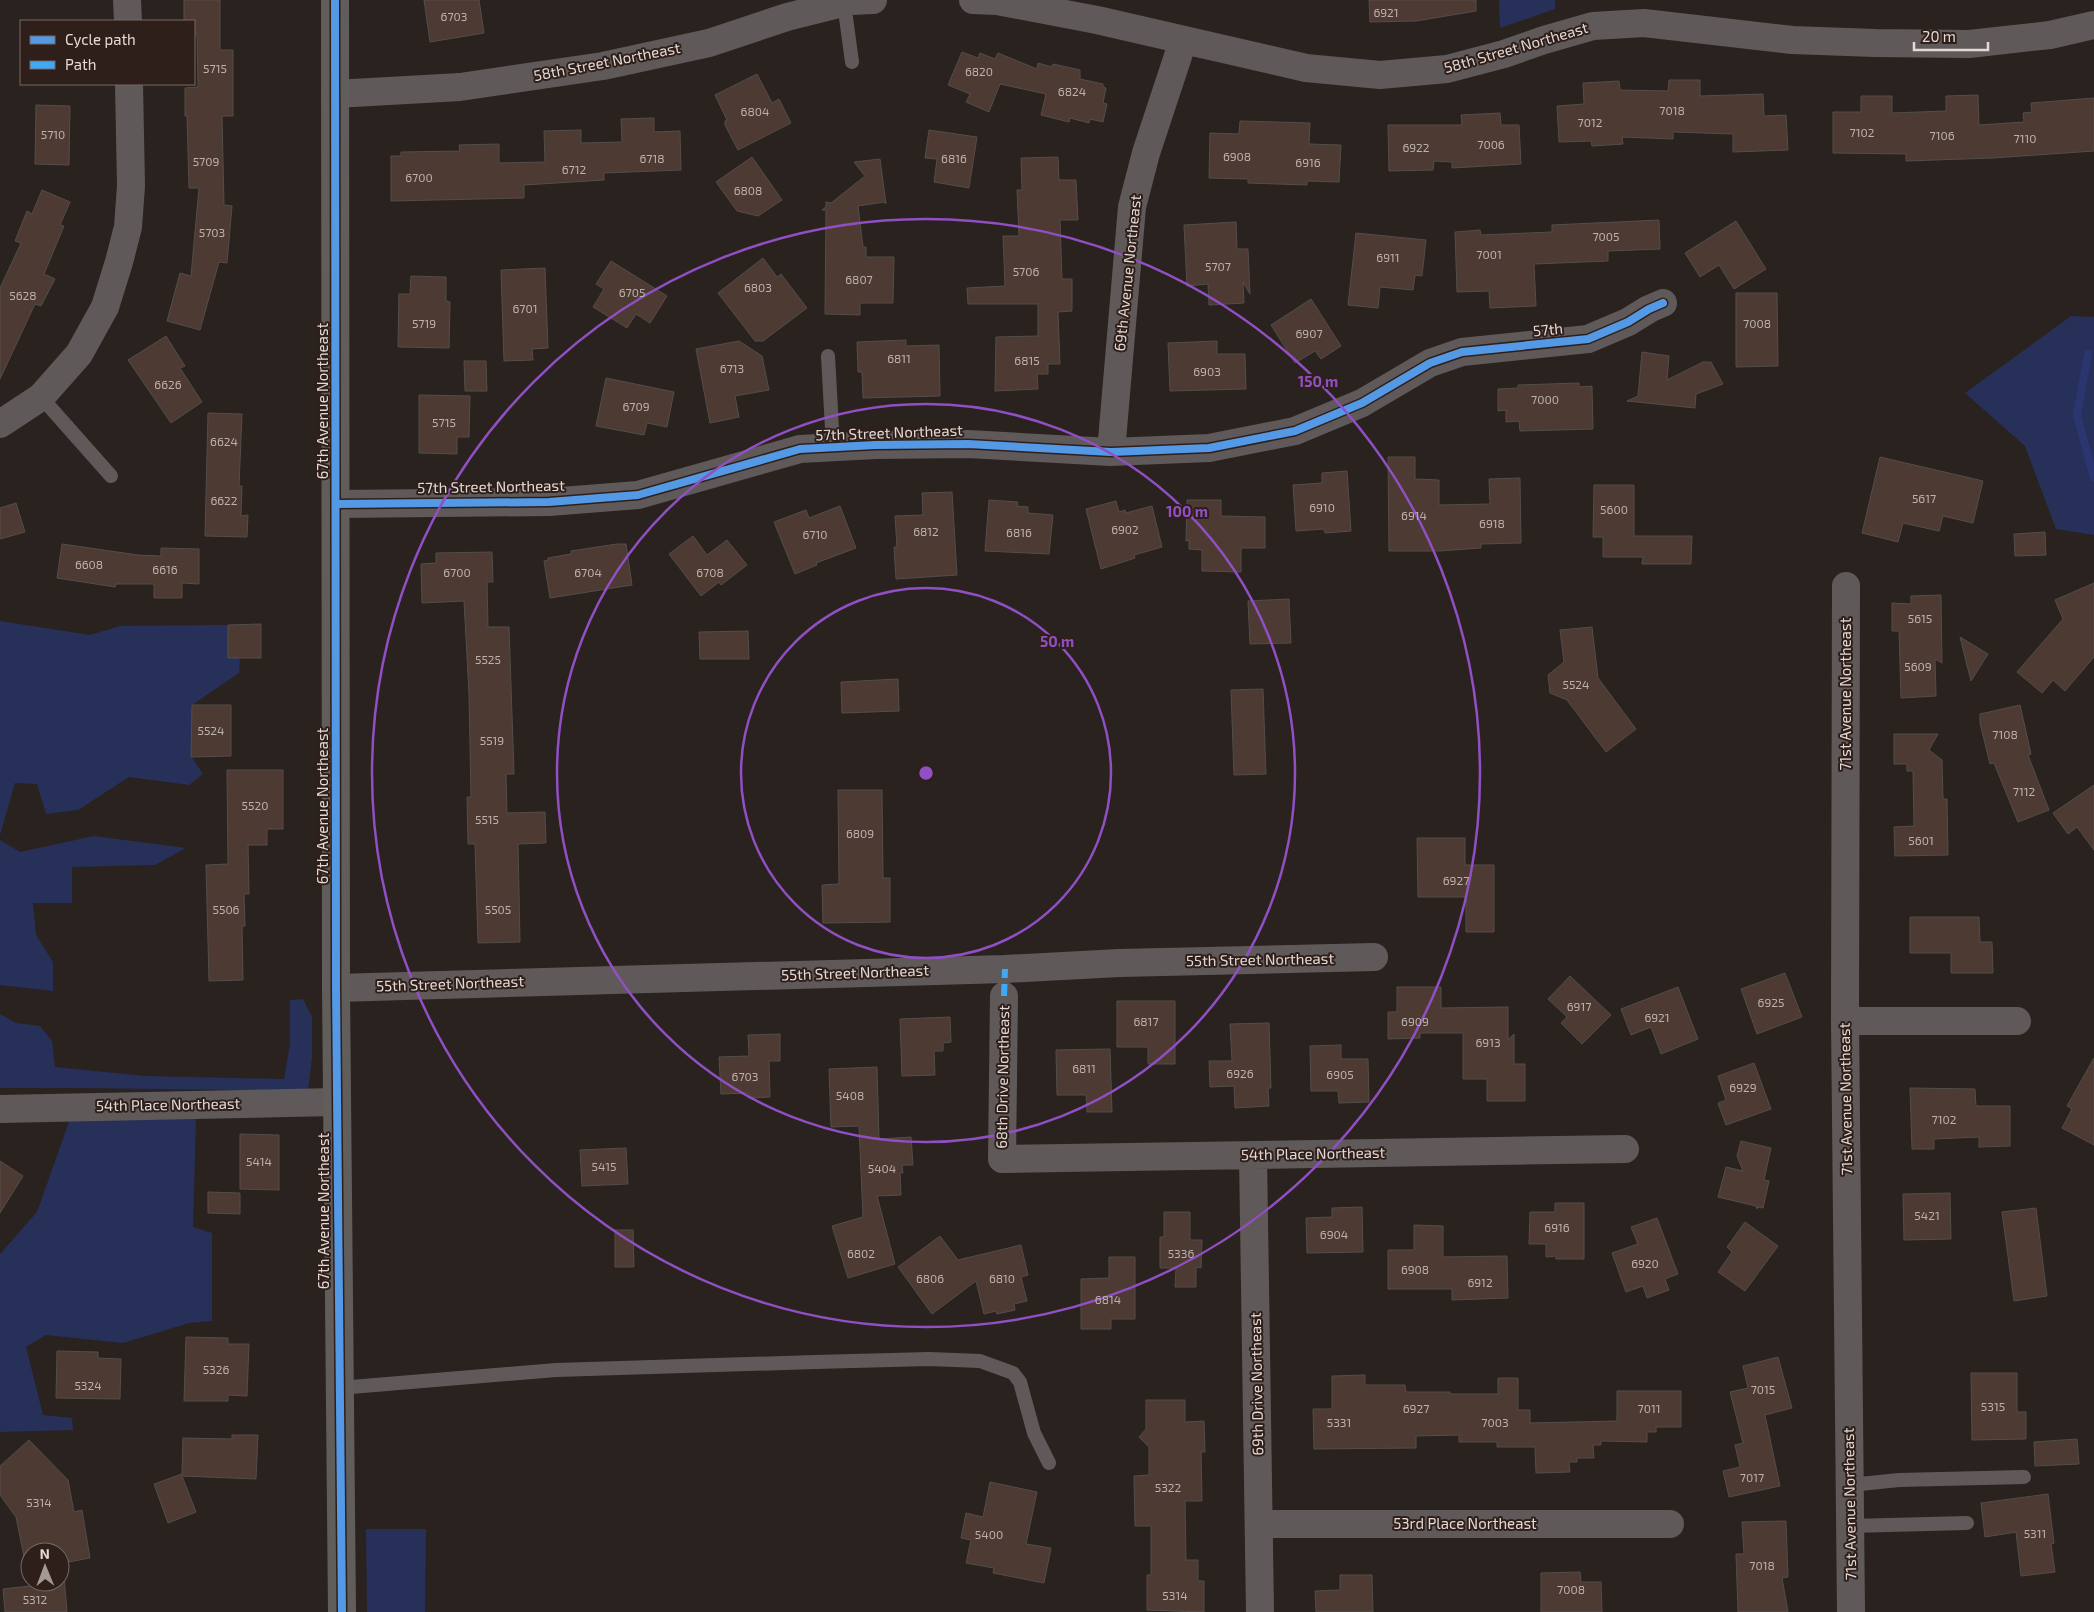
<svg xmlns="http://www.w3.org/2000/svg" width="2094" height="1612" font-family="'Exo 2',sans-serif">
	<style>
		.green { fill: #273059 }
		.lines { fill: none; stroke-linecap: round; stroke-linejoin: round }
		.stream { stroke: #2b3671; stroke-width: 8 }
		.building { fill: #4c3a33; stroke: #544d4a; fill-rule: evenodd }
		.lane { stroke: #5f5a59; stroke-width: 14 }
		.street { stroke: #5f5a59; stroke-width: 28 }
		.secondary { stroke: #615d5a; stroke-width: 28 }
		.quiet { stroke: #3fa9f5; stroke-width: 6; stroke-dasharray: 12 6; stroke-linecap: butt }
		.cycleway-casing { stroke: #2f1f1a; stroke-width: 11 }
		.cycleway { stroke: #5399e6; stroke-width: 8 }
		.ring { fill: none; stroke: #904fc3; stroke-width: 2.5 }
		.labels { text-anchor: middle; stroke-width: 4; stroke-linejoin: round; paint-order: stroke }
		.number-label { font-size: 12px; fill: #beb1ac }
		.street-label { font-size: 15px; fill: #e4d9d5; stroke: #2f1f1a }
		.centre { fill: #904fc3; stroke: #2f1f1a; stroke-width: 2.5 }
		.ring-label { font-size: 15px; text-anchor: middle; font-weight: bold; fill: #904fc3; stroke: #2f1f1a; stroke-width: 4; stroke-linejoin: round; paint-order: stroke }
	</style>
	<rect width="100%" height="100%" fill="#2a221f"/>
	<!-- green -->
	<path class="green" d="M1499,0H1555V9L1500,28Z
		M2071,316L2094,317V535L2056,529L2025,446L1965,393Z
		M0,621L90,635L120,626L228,625V658H240L239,673L192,705L191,756L203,774L189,785L129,777L78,810L46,814L37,784L15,783L0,835Z
		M94,836L186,848L155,865L72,867V903H33L36,935L53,962V991L0,985V840L20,852Z
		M303,999L312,1017V1057L308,1091L82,1088H0V1014L16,1023L40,1026L52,1041L55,1067L145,1076L284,1079L290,1044V1000Z
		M196,1118L193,1227L212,1233V1321L189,1323L123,1343L46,1335L26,1347L43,1415L72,1418L73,1430L0,1432V1254L37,1212L70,1119Z
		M366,1529H426L425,1612H367Z"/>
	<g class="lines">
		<!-- stream -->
		<path class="stream" d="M2088,354L2077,415L2094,478"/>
	</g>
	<!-- building -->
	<path class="building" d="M184,0H220V50H233V116H222L224,205L232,206L227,263L219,262L200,330L167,321L180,273L191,276L199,188H189L187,116H185V88L198,87L197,34H194V21H184Z
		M424,0H479L484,33L430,42Z
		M1369,0H1476V11L1416,21L1370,22Z
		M962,52L978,58L980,53L995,59L998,53L1037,69L1038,63L1052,67L1053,64L1080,70V79L1103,84V87L1106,88L1103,103L1107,104L1103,122L1090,119L1089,123L1070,118L1069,122L1041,115L1046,94L1000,84L989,112L966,102L970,94L948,85Z
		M757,74L772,103L779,99L791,123L738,150L725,125V121L727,120L715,95Z
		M1669,80H1700V96L1763,94L1764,116L1786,115L1788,150L1733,152V134L1673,132V139L1622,137L1623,144L1592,146L1591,141L1559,142L1557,106L1584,104L1583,83L1619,81L1620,90L1668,91Z
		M1978,95L1979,125L2024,122L2023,113L2032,112L2031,103L2094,98V151L1993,158L1906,161V154L1833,153V112H1861V96H1892V113L1946,111V96Z
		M36,105L70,106L69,165L35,164Z
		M1500,113L1501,125H1519L1521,164L1452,168V162L1434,161L1433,170L1389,171L1388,125H1462L1461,115Z
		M654,118V132L680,131L681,170L604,173V180L524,185V198L391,201V156H401V152L460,151L459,145L499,144V163L545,162L544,131L581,130V143L622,142L621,119Z
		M1240,121L1310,123L1309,144L1341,145L1339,182L1307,181V185L1248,183V179L1209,178L1210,133L1239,134Z
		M929,130L977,137L969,188L934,182L937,159L925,158Z
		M752,157L782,200L758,216L737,211L716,182Z
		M1058,157L1059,180H1076L1078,220H1060L1062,279H1072V311L1058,312L1060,364H1048V374H1037L1038,389L995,391L996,337L1038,336V304H968L967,288L1005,286L1003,236H1019L1017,190H1022L1021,158Z
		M880,159L886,204L884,202L858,206L863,247H866V257H894L893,303H860V315L825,314L826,210H822L826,207V202L831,203L865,176L854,162Z
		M42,190L70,202L60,225L64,226L44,274L55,279L41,306L35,304L0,379V288L21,243L15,241L27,211L32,214Z
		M1659,220L1660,249L1608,251V261L1534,264L1536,306L1490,308L1489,291L1457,292L1455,232L1480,230L1481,235L1552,232V225Z
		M1736,221L1766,269L1734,289L1719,265L1700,277L1685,253Z
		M1236,222L1237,249H1248L1250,294L1243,282L1244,303L1209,305L1208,284L1187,286L1184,225Z
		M1356,233L1426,240L1422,276L1415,275L1413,290L1380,287L1378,308L1348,305Z
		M763,258L777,277L781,274L807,308L763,341H755L718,293Z
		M611,261L667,296L650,323L636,314L627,328L593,307L604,289L596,284Z
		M545,268L548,348L532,349L533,360L504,361L501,270Z
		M411,276L446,277V301L450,302L449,348L398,347L399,294H410Z
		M1736,293H1777L1778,366L1736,367Z
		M1311,299L1341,346L1321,359L1315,351L1295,363L1271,325Z
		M166,336L185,366L180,368L202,402L171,423L128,360Z
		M906,340V346L939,345L940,396L863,398L862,372H858L857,342Z
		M739,341L762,356L769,390L735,396L739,417L710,423L696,349Z
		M1217,341V354H1245L1246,389L1170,391L1168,343Z
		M1642,352L1669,356L1667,380L1703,362H1711L1723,384L1696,394L1695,408L1627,401L1638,396Z
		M464,361H486L487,391H465Z
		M606,378L674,392L667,427L647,423L644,435L596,426Z
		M1579,383V387L1592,386L1593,429L1520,431L1519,421L1506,422V410L1498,411V389L1518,388V385Z
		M419,395L470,396L469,437H457V454L419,453Z
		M208,413L242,414L239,486H242L241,516L248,515L247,537L205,536Z
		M1388,457H1415V479L1439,480V505L1490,504L1489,479L1520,478L1521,543L1481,544V548L1439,551H1389Z
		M1880,457L1983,481L1973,523L1943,516L1939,531L1903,523L1898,542L1862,533Z
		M1347,471L1351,531L1325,533L1324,529L1296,531L1293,485L1322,483V473Z
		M1594,485H1634V536H1692L1691,564H1642L1643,557H1603V537H1593Z
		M952,492L957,575L896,579L894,547H897L895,516L923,515L922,493Z
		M989,500L1018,502L1017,506L1028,507V513L1053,515L1049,554L985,551Z
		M1187,500H1221V516L1265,517V548H1241V572L1202,571V550L1189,549V540L1186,541Z
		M1116,501L1119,512L1125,510L1126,513L1152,506L1162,547L1134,555L1135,558L1101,569L1086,509Z
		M16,503L25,532L0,539V508Z
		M840,506L856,548L816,563L817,565L795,574L774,522L806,510L809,518Z
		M2045,532L2046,555L2015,556L2014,534Z
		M693,536L707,555L727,540L747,565L721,585L719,582L701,596L669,554Z
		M62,544L138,555L161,556V548L199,549V584L182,583V598H154V584H116L115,587L57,578Z
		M617,544H626L632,585L550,598L544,561L548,560V558L571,554V551Z
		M492,552L493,582H487L488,627H509L514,774H506L507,813L545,812L546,843L518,844L520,942L478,943L475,844H468L467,797H471L469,694L464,601L422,603L421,564L436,563V553Z
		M2094,583V657L2065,691L2053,680L2042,693L2017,672L2063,619L2055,600Z
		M1941,595L1942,663L1935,659L1936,696L1901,698L1899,631H1892V603L1911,604V596Z
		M1289,599L1291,643L1250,644L1248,601Z
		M261,624V658H228V625Z
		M1592,627L1598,678L1636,729L1606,752L1567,700L1550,693L1548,675L1564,662L1560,630Z
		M748,631L749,659H700L699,632Z
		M1960,637L1988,654L1971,681Z
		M898,679L899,711L842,713L841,682Z
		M1263,689L1266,774L1234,775L1231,690Z
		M192,705H231V756L191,757Z
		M2020,705L2031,754L2028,755L2049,810L2018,822L1994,763L1990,764L1980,723V714Z
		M1894,734H1938L1929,750L1942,760L1943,799H1947L1948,855L1895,856L1894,827L1914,826L1913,771H1907V764H1894Z
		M227,770H283V829H267V845H248L249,894H244L245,926H242L243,980L209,981L206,865L228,864Z
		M2094,785V850L2077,827L2068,834L2053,813Z
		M838,790H882L883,878H890V922L823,923L822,885L839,884Z
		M1417,838H1465V865H1494V932H1466V897H1418Z
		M1910,917H1979L1980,942H1992L1993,973H1951V953H1910Z
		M1785,973L1802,1017L1757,1034L1741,989Z
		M1570,976L1611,1015L1582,1044L1561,1023L1567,1017L1548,999Z
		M1397,987H1441V1008L1508,1007V1040L1514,1034V1064H1525V1101H1487V1079H1463V1033H1420V1038L1388,1039V1012H1397Z
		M1678,987L1698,1039L1661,1054L1651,1027L1631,1035L1621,1009Z
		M1117,1001H1175V1064H1148V1047H1117Z
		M950,1017L951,1042L943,1043V1051H934L935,1075L902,1076L900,1019Z
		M1269,1023L1271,1088H1268L1269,1106L1235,1108L1234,1086L1210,1087L1209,1061H1232L1230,1024Z
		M780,1034V1061H769L770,1097L749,1098V1093L721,1094L719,1057L749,1056L748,1035Z
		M1341,1045V1059H1368L1369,1102L1339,1103L1338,1091H1311L1310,1046Z
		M1110,1049L1112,1112H1087L1086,1095H1057L1056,1050Z
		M2094,1058V1145L2062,1128L2072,1109L2067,1106Z
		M1754,1063L1771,1109L1726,1125L1718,1103L1726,1100L1718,1076Z
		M877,1067L879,1139L911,1137L913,1165H902L903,1173H900L901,1195L877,1196L895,1264L848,1278L832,1226L863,1217L859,1126L831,1127L829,1069Z
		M1910,1088L1975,1089L1976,1106H2010V1146L1979,1147V1137L1934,1139V1149H1912Z
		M240,1134L279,1135V1190L240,1189Z
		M1741,1141L1771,1148L1764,1180L1769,1181L1763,1208L1757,1207V1209L1756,1206L1718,1197L1726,1167L1743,1171L1737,1156Z
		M626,1148L628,1184L582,1186L580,1150Z
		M0,1161L23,1176L0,1213Z
		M208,1192L240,1193V1214L208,1213Z
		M1950,1193L1951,1239L1904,1240L1903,1194Z
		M1555,1203H1584V1259H1556V1256L1546,1257V1244H1529L1530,1212H1555Z
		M1362,1207L1363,1252L1307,1253L1306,1218L1332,1217V1208Z
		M2036,1208L2047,1296L2014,1301L2002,1212Z
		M1164,1212H1190V1240H1202L1201,1268L1196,1267V1287H1175L1176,1268H1160V1237H1164Z
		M1657,1218L1678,1274L1665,1279L1669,1290L1647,1298L1643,1286L1626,1292L1612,1253L1638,1244L1631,1227Z
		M1745,1222L1778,1246L1745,1291L1718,1272L1732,1252L1727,1247Z
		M1414,1225L1443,1226V1257L1507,1256L1508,1298L1452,1300V1289H1388V1250H1414Z
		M615,1230H633L634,1267H615Z
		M940,1236L958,1260L1021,1245L1028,1275L1021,1277L1027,1301L1014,1304L1015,1310L997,1314L996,1311L984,1314L976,1281L932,1314L898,1267Z
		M1109,1257H1135V1319H1111V1329H1081V1279L1109,1278Z
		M186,1337L228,1338V1344H249L247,1396L228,1395V1401H184Z
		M57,1351L98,1352V1358L121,1359L120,1399L56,1398Z
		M1778,1357L1792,1408L1765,1415L1780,1486L1729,1497L1723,1471L1740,1467L1735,1445L1743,1443L1730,1392L1748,1388L1743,1366Z
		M1971,1373H2017V1412H2026V1439L1972,1440Z
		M1365,1375V1385H1405L1406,1392H1450V1394H1498V1378H1518V1410H1530V1423L1617,1421V1391H1681V1427H1656V1432H1647V1442L1601,1441V1445H1593L1594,1458H1577V1462H1569L1570,1472L1536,1473L1535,1447H1497V1442H1459V1435L1416,1436V1448L1314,1449L1313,1409H1332V1376Z
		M1146,1400H1185V1422L1204,1421L1205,1452H1201L1202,1501H1185L1186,1560H1198V1581H1204V1612L1147,1610V1575H1151V1526H1135L1134,1476L1149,1475V1447L1139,1437L1146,1429Z
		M232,1435H258L256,1479L182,1476L196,1512L168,1523L154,1484L182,1474L183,1438L232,1439Z
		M2077,1439L2079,1464L2035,1466L2034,1442Z
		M29,1440L68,1480L74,1512L82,1510L90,1558L63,1563L67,1612H5L3,1589L30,1586L16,1517L0,1495V1466ZM30,1552H60V1582H30Z
		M990,1482L1037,1492L1026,1544L1051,1548L1044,1583L993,1573L994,1568L966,1563L971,1540L961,1538L966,1513L983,1517Z
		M2048,1494L2054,1543L2051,1544L2055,1572L2021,1576L2016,1532L1985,1537L1981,1503Z
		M1786,1521L1788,1577L1782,1578L1788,1612H1738L1736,1554H1744L1742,1522Z
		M1580,1572L1581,1582H1601L1602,1612H1541V1573Z
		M1340,1575H1372L1373,1612H1316L1315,1591L1340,1590Z"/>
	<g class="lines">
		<!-- lane -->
		<path class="lane" d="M844,3L852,62
			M828,356L833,447
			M41,397L111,476
			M339,1388L556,1370L815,1362L929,1359L980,1361L1013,1373L1020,1382L1034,1433L1049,1463
			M1850,1485L1899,1480L2024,1477
			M1850,1526L1967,1523"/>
		<!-- street -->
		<path class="street" d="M127,0L128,21
			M973,0L997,1L1097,20L1306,68L1380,75L1447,69L1504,54L1544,40L1593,26L1644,23L1792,40L1875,43L1969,44L2050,35L2094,25
			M335,94L460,87L603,66L709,43L787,17L851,1L873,0
			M0,424L41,397L79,354L105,307L119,262L128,227L131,186L129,84
			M1111,452L1132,207L1146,153L1183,41
			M337,504L549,502L638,495L800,449L875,445L968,444L1111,452L1209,448L1295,431L1362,403L1430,363L1462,352L1588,339L1628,322L1649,309L1663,303
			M1846,586L1845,1021L1851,1612
			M336,988L1005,969L1119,963L1374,957
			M1004,996L1002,1159L1625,1149
			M1845,1021H2017
			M0,1109L337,1102
			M1253,1155L1260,1612
			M1260,1524H1670"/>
		<!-- secondary -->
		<path class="secondary" d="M335,0L336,988L342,1612"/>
		<!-- quiet -->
		<path class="quiet" d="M1004,996L1005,969"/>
		<defs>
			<path id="cycleway" d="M335,0L336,988L342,1612
				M337,504L549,502L638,495L800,449L875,445L968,444L1111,452L1209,448L1295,431L1362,403L1430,363L1462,352L1588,339L1628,322L1649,309L1663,303"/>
		</defs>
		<!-- cycleway casing -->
		<use href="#cycleway" class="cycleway-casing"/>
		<!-- cycleway -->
		<use href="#cycleway" class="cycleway"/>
	</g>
	<!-- distance rings -->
	<g class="ring">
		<circle cx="926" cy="773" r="185"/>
		<circle cx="926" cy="773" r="369"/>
		<circle cx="926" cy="773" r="554"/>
	</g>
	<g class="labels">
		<!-- number labels -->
		<g class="number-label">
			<text x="1386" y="17">6921</text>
			<text x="454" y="21">6703</text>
			<text x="215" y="73">5715</text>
			<text x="979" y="76">6820</text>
			<text x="1072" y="96">6824</text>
			<text x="1672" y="115">7018</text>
			<text x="755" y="116">6804</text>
			<text x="1590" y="127">7012</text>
			<text x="1862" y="137">7102</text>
			<text x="53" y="139">5710</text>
			<text x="1942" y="140">7106</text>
			<text x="2025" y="143">7110</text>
			<text x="1491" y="149">7006</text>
			<text x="1416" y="152">6922</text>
			<text x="1237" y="161">6908</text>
			<text x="652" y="163">6718</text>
			<text x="954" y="163">6816</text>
			<text x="206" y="166">5709</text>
			<text x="1308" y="167">6916</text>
			<text x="574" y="174">6712</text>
			<text x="419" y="182">6700</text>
			<text x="748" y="195">6808</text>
			<text x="212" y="237">5703</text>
			<text x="1606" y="241">7005</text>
			<text x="1489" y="259">7001</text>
			<text x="1388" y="262">6911</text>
			<text x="1218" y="271">5707</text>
			<text x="1026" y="276">5706</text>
			<text x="859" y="284">6807</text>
			<text x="758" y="292">6803</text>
			<text x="632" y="297">6705</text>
			<text x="23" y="300">5628</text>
			<text x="525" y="313">6701</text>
			<text x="424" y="328">5719</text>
			<text x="1757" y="328">7008</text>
			<text x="1309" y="338">6907</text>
			<text x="899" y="363">6811</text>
			<text x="1027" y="365">6815</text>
			<text x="732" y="373">6713</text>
			<text x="1207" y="376">6903</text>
			<text x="168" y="389">6626</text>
			<text x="1545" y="404">7000</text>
			<text x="636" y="411">6709</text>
			<text x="444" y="427">5715</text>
			<text x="224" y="446">6624</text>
			<text x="1924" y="503">5617</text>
			<text x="224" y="505">6622</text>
			<text x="1322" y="512">6910</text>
			<text x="1614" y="514">5600</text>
			<text x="1414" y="520">6914</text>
			<text x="1492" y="528">6918</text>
			<text x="1125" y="534">6902</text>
			<text x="926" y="536">6812</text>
			<text x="1019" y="537">6816</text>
			<text x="815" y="539">6710</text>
			<text x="89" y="569">6608</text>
			<text x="165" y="574">6616</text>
			<text x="457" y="577">6700</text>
			<text x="588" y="577">6704</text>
			<text x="710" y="577">6708</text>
			<text x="1920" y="623">5615</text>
			<text x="488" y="664">5525</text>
			<text x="1918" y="671">5609</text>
			<text x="1576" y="689">5524</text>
			<text x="211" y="735">5524</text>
			<text x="2005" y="739">7108</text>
			<text x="492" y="745">5519</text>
			<text x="2024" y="796">7112</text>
			<text x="255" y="810">5520</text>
			<text x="487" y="824">5515</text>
			<text x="860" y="838">6809</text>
			<text x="1921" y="845">5601</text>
			<text x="1456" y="885">6927</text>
			<text x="226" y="914">5506</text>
			<text x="498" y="914">5505</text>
			<text x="1771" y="1007">6925</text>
			<text x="1579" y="1011">6917</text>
			<text x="1657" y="1022">6921</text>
			<text x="1146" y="1026">6817</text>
			<text x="1415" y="1026">6909</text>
			<text x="1488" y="1047">6913</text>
			<text x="1084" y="1073">6811</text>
			<text x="1240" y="1078">6926</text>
			<text x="1340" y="1079">6905</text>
			<text x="745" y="1081">6703</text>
			<text x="1743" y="1092">6929</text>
			<text x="850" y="1100">5408</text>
			<text x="1944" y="1124">7102</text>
			<text x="259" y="1166">5414</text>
			<text x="604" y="1171">5415</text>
			<text x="882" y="1173">5404</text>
			<text x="1927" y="1220">5421</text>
			<text x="1557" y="1232">6916</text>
			<text x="1334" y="1239">6904</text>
			<text x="861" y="1258">6802</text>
			<text x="1181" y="1258">5336</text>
			<text x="1645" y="1268">6920</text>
			<text x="1415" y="1274">6908</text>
			<text x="930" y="1283">6806</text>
			<text x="1002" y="1283">6810</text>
			<text x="1480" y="1287">6912</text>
			<text x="1108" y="1304">6814</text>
			<text x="216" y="1374">5326</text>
			<text x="88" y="1390">5324</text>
			<text x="1763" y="1394">7015</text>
			<text x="1993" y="1411">5315</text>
			<text x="1416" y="1413">6927</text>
			<text x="1649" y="1413">7011</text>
			<text x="1339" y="1427">5331</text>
			<text x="1495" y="1427">7003</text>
			<text x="1752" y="1482">7017</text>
			<text x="1168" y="1492">5322</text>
			<text x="39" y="1507">5314</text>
			<text x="2035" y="1538">5311</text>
			<text x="989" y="1539">5400</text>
			<text x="1762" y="1570">7018</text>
			<text x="1571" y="1594">7008</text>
			<text x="1175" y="1600">5314</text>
			<text x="35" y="1604">5312</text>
		</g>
		<!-- street labels -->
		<g class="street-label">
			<text transform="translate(1516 48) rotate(-16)" y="5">58th Street Northeast</text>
			<text transform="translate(607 62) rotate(-11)" y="5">58th Street Northeast</text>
			<text transform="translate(1128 273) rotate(-84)" y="5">69th Avenue Northeast</text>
			<text transform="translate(1548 330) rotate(-6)" y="5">57th</text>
			<text transform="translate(323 401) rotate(-90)" y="5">67th Avenue Northeast</text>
			<text transform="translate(889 433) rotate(-2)" y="5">57th Street Northeast</text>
			<text transform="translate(491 487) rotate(-1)" y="5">57th Street Northeast</text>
			<text transform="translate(1846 694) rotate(-90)" y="5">71st Avenue Northeast</text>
			<text transform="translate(323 806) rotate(-90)" y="5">67th Avenue Northeast</text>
			<text transform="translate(1260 960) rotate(-1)" y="5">55th Street Northeast</text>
			<text transform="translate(855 973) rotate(-2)" y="5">55th Street Northeast</text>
			<text transform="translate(450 984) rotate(-2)" y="5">55th Street Northeast</text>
			<text transform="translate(1003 1077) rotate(-89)" y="5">68th Drive Northeast</text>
			<text transform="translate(1846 1099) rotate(-91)" y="5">71st Avenue Northeast</text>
			<text transform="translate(168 1105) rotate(-1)" y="5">54th Place Northeast</text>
			<text transform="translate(1313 1154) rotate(-1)" y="5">54th Place Northeast</text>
			<text transform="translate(324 1211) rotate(-90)" y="5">67th Avenue Northeast</text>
			<text transform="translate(1257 1384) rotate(-91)" y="5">69th Drive Northeast</text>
			<text transform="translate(1850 1504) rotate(-91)" y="5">71st Avenue Northeast</text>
			<text x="1465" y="1529">53rd Place Northeast</text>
		</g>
	</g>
	<circle cx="926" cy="773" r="8" class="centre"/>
	<g class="ring-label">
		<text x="1318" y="387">150 m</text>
		<text x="1187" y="517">100 m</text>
		<text x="1057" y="647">50 m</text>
	</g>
	<!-- legend -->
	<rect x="20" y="20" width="175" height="65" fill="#2f1f1a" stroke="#776965"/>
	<rect x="30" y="36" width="25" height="8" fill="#5399e6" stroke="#776965"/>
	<text x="65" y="45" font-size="15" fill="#e4d9d5">Cycle path</text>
	<rect x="30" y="61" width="25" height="8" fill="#3fa9f5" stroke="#776965"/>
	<text x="65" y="70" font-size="15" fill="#e4d9d5">Path</text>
	<!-- north arrow -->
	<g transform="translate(45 1567) rotate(359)"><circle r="24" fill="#2f1f1a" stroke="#776965"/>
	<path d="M0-4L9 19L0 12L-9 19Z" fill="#a39995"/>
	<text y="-8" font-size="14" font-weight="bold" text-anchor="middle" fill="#e4d9d5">N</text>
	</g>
	<!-- scale -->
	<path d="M1914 42v8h74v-8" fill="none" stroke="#e4d9d5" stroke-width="2.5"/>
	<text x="1922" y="42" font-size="15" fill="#e4d9d5" stroke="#2f1f1a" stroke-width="4" paint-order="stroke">20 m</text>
</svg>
